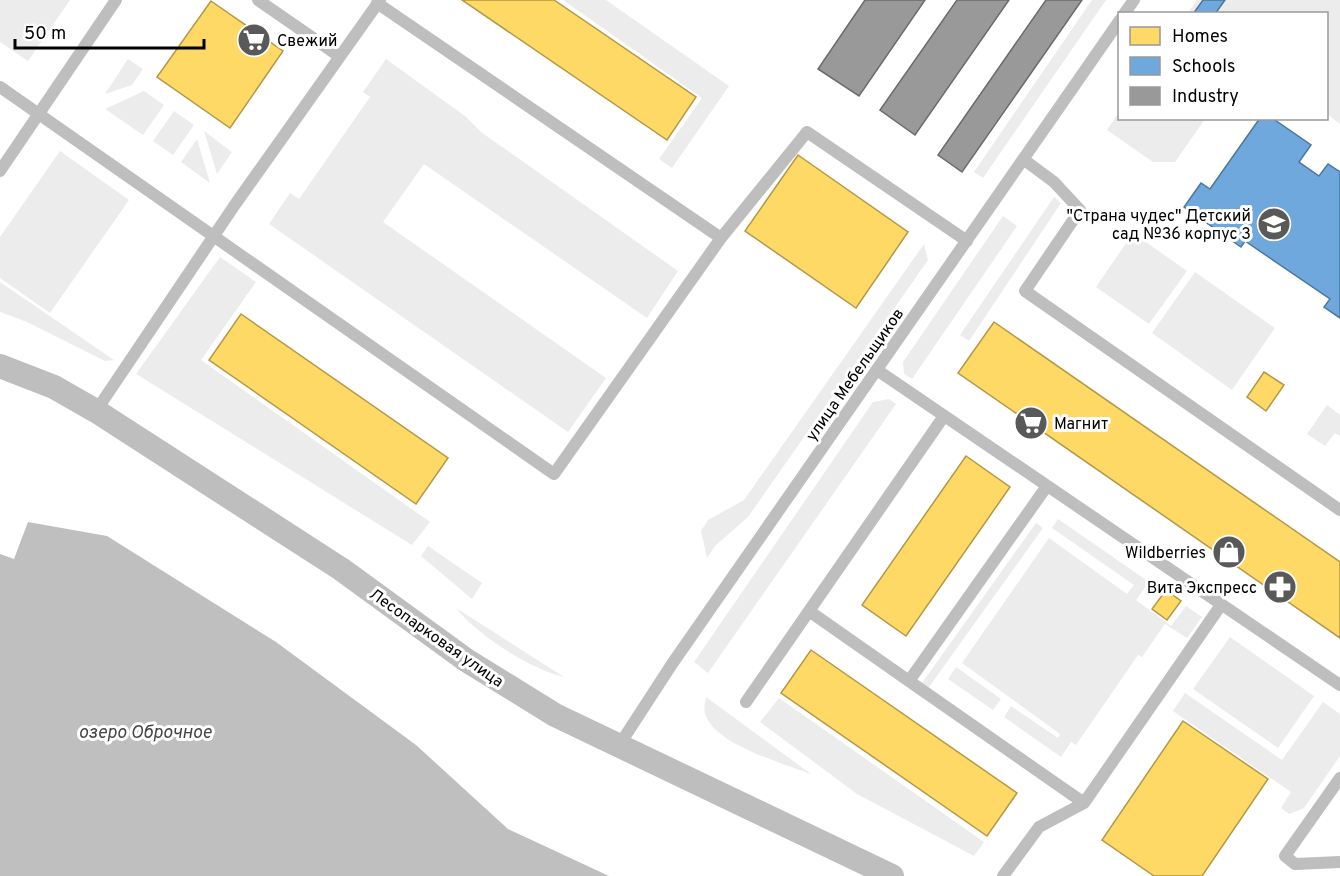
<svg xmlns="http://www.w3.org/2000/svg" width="1340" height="876" font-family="Overpass,sans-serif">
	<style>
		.green { fill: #ececec }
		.water { fill: #bfbfbf }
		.homes { fill: #ffd966; stroke: #b29847; stroke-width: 1.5 }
		.schools { fill: #6fa8dc; stroke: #4e769a; stroke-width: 1.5 }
		.industry { fill: #999; stroke: #6b6b6b; stroke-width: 1.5 }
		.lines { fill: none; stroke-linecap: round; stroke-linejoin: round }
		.lane { stroke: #bebebe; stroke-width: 12 }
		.street { stroke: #bebebe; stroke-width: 24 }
		.labels { text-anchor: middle; stroke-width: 6; stroke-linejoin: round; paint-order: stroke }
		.poi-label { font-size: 16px; fill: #000; stroke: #fff; text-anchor: end }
		.street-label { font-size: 16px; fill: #000; stroke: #fff }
		.water-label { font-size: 18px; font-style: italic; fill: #444; stroke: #fff }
	</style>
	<rect width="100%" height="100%" fill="#fff"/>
	<!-- green -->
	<path class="green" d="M0,0H70L28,61L0,42Z
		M563,0H606L729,86L672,168L659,159L702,98Z
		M1092,0H1106L983,178L974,172Z
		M1197,0H1340V124L1327,114L1326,14H1187Z
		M128,59L143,69L132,85L105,94Z
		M386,59L465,116L481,132L678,271L647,318L424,164L383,222L606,378L568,432L269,224L290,193L299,199L370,97L363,92Z
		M144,91L164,105L143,135L105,109Z
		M174,111L194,125L173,155L153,141Z
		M1119,112L1120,118L1205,119L1175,162H1153L1107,130Z
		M204,131L232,152L217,174Z
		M197,139L210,183L181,162Z
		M60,151L129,200L50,313L0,278V237Z
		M1054,197L1061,203L969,341L960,335Z
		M1003,216L1017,226L912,379L904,374L903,362Z
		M1133,233L1187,271L1149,324L1096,287Z
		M924,244L928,260L748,517L715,546L707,558L701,531L708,520L744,500Z
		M220,257L256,282L201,360L430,522L412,545L136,374Z
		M1195,272L1275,328L1232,390L1152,333Z
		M0,282L114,360L105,361L27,322L0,312Z
		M889,399L896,404L708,673L694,662L873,402Z
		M1327,405L1340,415V436L1335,433L1325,446L1307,434Z
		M1058,519L1149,582L1136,600L1171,626L1186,606L1202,617L1187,638L1165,624L1142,657L1138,655L1076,745L1071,742L1061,757L1004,717L1011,706L1058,738L1060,734L962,663L1049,538L1127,594L1134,585L1052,528Z
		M1036,523L1043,528L929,687L922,683Z
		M428,546L482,583L472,599L421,556Z
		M456,608L564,677C530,669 477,635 456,608Z
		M1230,637L1314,696L1278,748L1193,689Z
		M956,667L1001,699L993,710L948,679Z
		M1185,693L1282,760L1323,702L1340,714V756L1304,808L1289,814L1281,808L1291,792L1173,711Z
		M706,697L811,774C782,763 717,745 706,716C703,710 705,703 706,697Z
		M779,698L984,842L974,856L857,794L760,722Z"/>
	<!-- water -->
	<path class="water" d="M28,522L107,536L276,642L416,745L508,829L609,876H0V554L14,559Z"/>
	<!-- homes -->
	<path class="homes" d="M462,0H554L696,97L667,140Z
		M211,1L283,51L230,128L157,77Z
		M798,155L908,232L856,308L745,231Z
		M241,314L448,458L416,504L209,360Z
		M994,322L1340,562V638L958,373Z
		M1264,372L1284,385L1266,411L1247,397Z
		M966,456L1010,487L906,636L862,605Z
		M1166,590L1181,601L1167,620L1152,609Z
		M811,650L1017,793L987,836L781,693Z
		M1183,721L1268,779L1202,876H1154L1102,840Z"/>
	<!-- schools -->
	<path class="schools" d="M1203,0H1225L1215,14H1193Z
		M1260,118H1272L1311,145L1299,162L1319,176L1328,164L1340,172V318L1324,307L1330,299L1245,241L1241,247L1184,207L1201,183L1210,189Z"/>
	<!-- industry -->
	<path class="industry" d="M865,0H925L859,96L818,69Z
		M957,0H1009L915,135L880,110Z
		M1046,0H1082L962,172L938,155Z"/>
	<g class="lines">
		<!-- lane -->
		<path class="lane" d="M258,0L339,56
			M377,3L721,238
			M1124,14L1134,0
			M0,87L554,474L721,238L807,132L967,241
			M1023,159L1054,182L1080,210L1025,291L1340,510
			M0,171L116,0
			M877,370L1340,685
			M96,411L234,206L380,0
			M1047,486L909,681L1084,803
			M909,681L809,611L944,416
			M746,702L809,611
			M618,747L672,664L1120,20
			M1340,778L1285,856L1295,864L1340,862
			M1003,876L1039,827L1084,803L1221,605"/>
		<!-- street -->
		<path class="street" d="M0,366L54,387L96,411L341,569L466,660L555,715L892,876"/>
	</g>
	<!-- icons -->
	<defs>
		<symbol id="supermarket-disc" viewBox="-11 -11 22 22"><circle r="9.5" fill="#595959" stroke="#fff"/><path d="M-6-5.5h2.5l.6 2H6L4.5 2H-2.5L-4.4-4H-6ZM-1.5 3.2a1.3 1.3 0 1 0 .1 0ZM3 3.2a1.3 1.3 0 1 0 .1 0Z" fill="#fff"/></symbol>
		<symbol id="school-disc" viewBox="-11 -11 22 22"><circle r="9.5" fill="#595959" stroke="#fff"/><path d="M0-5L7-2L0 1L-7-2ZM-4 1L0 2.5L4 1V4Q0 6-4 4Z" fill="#fff"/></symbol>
		<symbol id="shop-disc" viewBox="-11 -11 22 22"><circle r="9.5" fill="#595959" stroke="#fff"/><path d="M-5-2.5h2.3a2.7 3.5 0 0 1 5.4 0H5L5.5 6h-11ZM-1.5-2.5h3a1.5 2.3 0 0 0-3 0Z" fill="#fff"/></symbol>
		<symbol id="pharmacy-disc" viewBox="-11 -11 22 22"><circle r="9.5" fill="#595959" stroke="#fff"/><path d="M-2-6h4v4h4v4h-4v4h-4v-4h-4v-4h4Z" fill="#fff"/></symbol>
	</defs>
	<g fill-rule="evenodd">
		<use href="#supermarket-disc" x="235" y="21" width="38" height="38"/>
		<use href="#school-disc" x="1255" y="205" width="38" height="38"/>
		<use href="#supermarket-disc" x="1012" y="404" width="38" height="38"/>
		<use href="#shop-disc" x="1210" y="533" width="38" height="38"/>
		<use href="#pharmacy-disc" x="1261" y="568" width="38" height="38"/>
	</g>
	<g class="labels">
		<!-- poi labels -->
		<g class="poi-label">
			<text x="277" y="46" text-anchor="start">Свежий</text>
			<text x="1251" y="221">"Страна чудес" Детский<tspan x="1251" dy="18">сад №36 корпус 3</tspan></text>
			<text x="1054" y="429" text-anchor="start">Магнит</text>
			<text x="1206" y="558">Wildberries</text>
			<text x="1257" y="593">Вита Экспресс</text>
		</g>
		<!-- street labels -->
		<g class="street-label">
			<text transform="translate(854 374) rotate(-55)" y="6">улица Мебельщиков</text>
			<text transform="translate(437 637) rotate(35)" y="6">Лесопарковая улица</text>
		</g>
		<!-- water labels -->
		<g class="water-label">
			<text x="145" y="738">озеро Оброчное</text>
		</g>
	</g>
	<!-- legend -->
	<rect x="1118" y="12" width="210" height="108" fill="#ffffff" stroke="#999999" stroke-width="1.5"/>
	<rect x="1130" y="27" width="30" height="18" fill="#ffd966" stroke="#999999" stroke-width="1.5"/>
	<text x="1172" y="42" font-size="18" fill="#000000">Homes</text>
	<rect x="1130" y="57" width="30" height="18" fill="#6fa8dc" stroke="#999999" stroke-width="1.5"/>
	<text x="1172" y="72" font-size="18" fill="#000000">Schools</text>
	<rect x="1130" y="87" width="30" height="18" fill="#999999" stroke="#999999" stroke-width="1.5"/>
	<text x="1172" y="102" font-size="18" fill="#000000">Industry</text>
	<!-- scale -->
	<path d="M15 39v9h189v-9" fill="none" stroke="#000000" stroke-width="3"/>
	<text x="24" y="39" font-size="18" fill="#000000" stroke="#ffffff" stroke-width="4.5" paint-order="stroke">50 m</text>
</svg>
